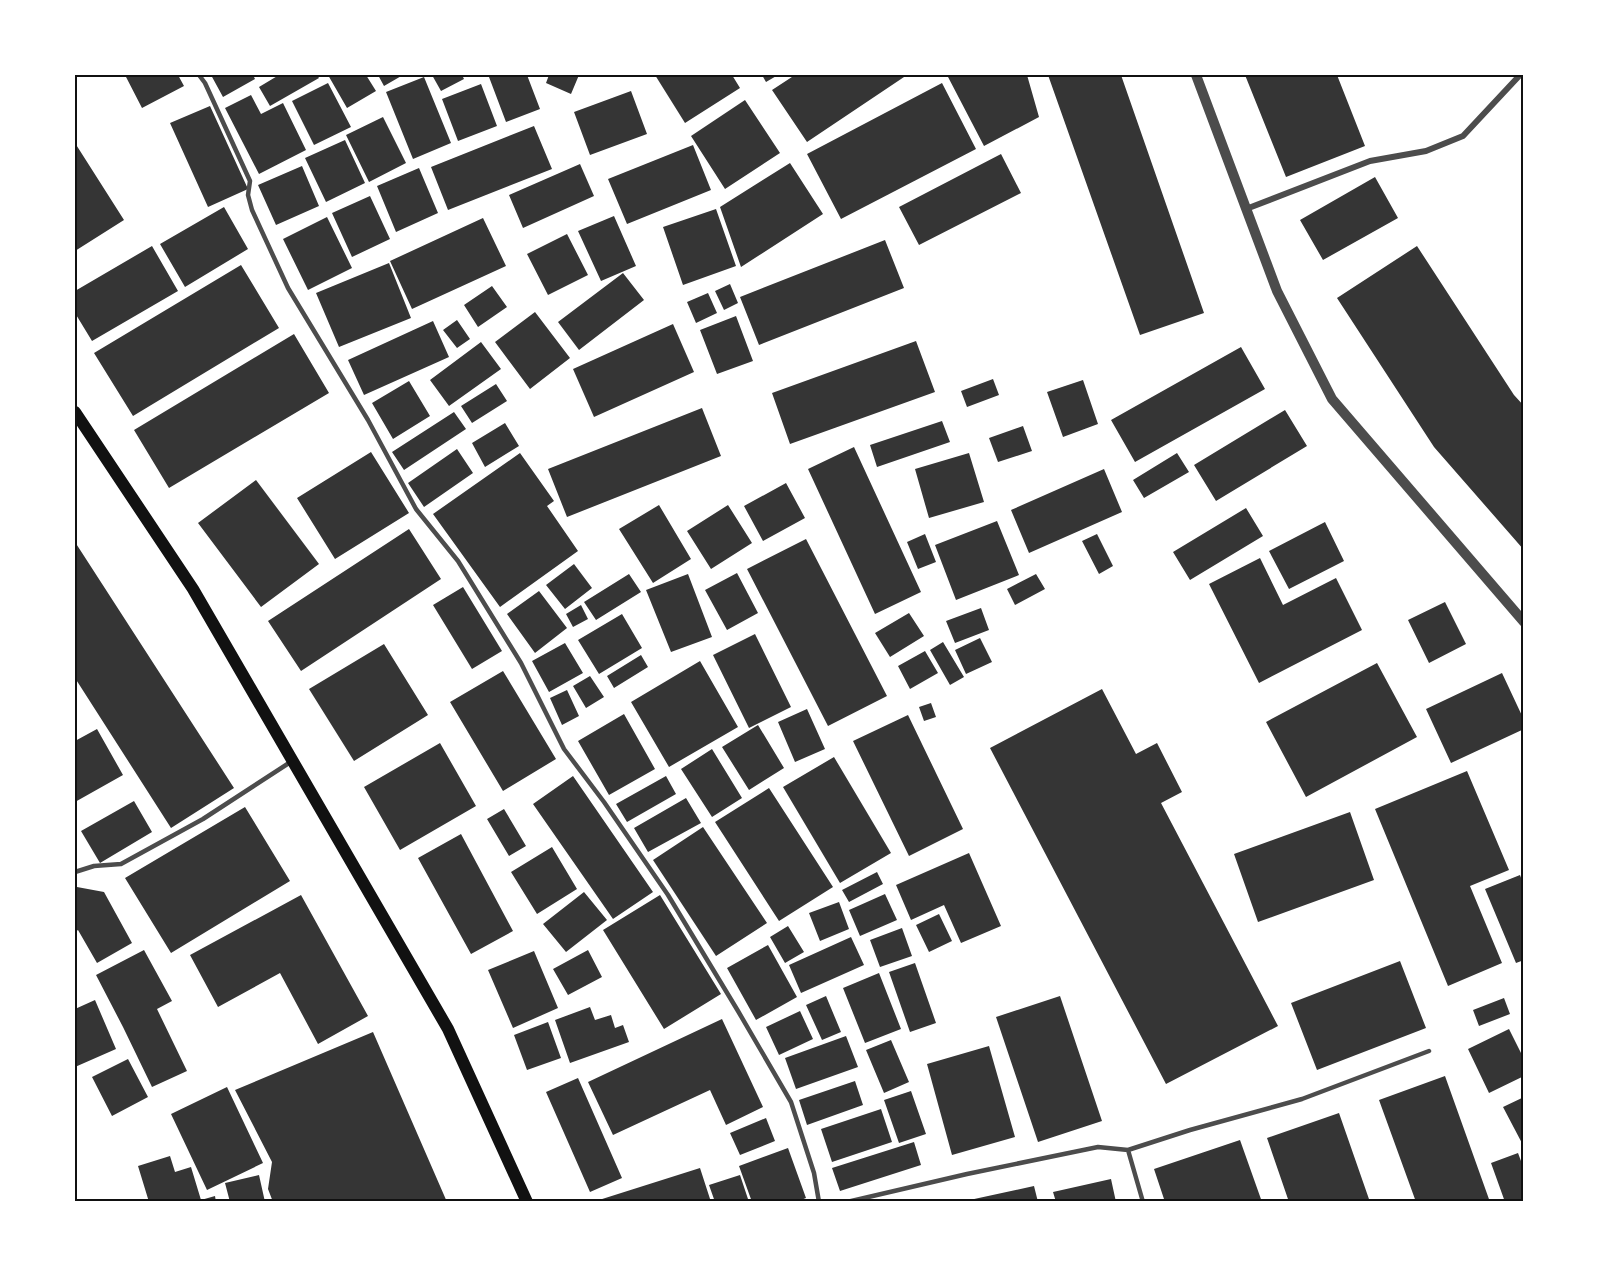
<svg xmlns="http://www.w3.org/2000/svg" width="1599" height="1277" font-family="'Source Sans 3',sans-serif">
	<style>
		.building { fill: #353535 }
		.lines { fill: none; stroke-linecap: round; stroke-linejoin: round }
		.service { stroke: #4c4c4c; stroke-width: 4.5 }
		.minor { stroke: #4c4c4c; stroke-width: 6 }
		.tertiary { stroke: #4c4c4c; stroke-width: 10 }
		.secondary { stroke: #111; stroke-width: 12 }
		.neatline { fill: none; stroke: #111; stroke-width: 2 }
	</style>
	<rect width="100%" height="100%" fill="#fff"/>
	<!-- building -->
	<path class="building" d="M125,75H178L184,86L142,108Z
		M211,75H253L255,79L223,97Z
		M279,75H317L319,78L270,106L259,87Z
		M328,75H366L376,91L347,108Z
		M378,75H403L384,86Z
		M432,75H462L464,79L441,91Z
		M494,75H527L540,109L506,122L489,77Z
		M549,75H579L571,94L546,83Z
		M655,75H732L740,88L685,123Z
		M762,75H778L766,82Z
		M795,75H907L807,142L772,90Z
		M947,75H1027L1039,117L984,146Z
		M1048,75H1121L1204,313L1140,335Z
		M1245,75H1337L1365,146L1286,177Z
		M424,77L451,143L413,159L386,92Z
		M328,83L351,127L314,145L292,101Z
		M942,83L976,149L841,219L807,154Z
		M481,84L497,126L458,141L442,99Z
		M631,91L647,134L590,155L574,112Z
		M251,95L261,114L283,103L306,150L259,174L225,108Z
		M745,100L780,153L725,189L691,136Z
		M210,106L248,189L208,207L170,123Z
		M383,117L406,163L369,182L346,135Z
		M534,126L552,169L448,210L431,167Z
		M345,140L365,183L326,202L305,158Z
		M75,143L124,220L75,251Z
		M693,145L711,190L627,224L608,179Z
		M1001,154L1021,193L919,245L899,207Z
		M790,163L823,214L741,267L720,207Z
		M580,164L594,196L523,228L509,195Z
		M302,166L319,206L276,225L258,185Z
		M419,168L438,213L396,232L377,186Z
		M1375,177L1398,218L1323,260L1300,220Z
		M370,196L390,239L352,257L332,213Z
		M224,207L248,249L185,287L160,244Z
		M716,209L736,266L683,285L663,227Z
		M614,216L636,266L601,281L578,231Z
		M327,217L352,268L308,290L283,239Z
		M483,218L506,266L412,309L390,261Z
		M567,234L588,275L548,295L527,254Z
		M885,240L904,288L759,345L740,297Z
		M152,246L178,291L92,341L75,313V291Z
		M1417,246L1514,395L1524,406V550L1434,447L1337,298Z
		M389,263L411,318L339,347L316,293Z
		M241,265L279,328L133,416L94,353Z
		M623,273L644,300L579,350L558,322Z
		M730,284L738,303L724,310L715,291Z
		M492,286L507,307L478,327L464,305Z
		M708,293L717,313L696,323L687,302Z
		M535,312L570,358L530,389L495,342Z
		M736,316L753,361L717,374L700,330Z
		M457,320L470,339L457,348L443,330Z
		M433,321L449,357L364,395L348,360Z
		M673,324L694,372L594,417L573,369Z
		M294,334L329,393L169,488L134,430Z
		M916,341L935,392L790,444L772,393Z
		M481,342L501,369L449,406L430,380Z
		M1241,347L1265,389L1135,462L1111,420Z
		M993,379L999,395L967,407L961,391Z
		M1083,380L1098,424L1063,437L1047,392Z
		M409,381L430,416L393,439L372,403Z
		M496,384L507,401L472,423L461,406Z
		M702,408L721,456L567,517L548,469Z
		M1285,410L1307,446L1216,501L1194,465Z
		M454,412L466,429L404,470L392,452Z
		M942,421L950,442L877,467L870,445Z
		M505,423L519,446L485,467L472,443Z
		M1023,426L1032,451L998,462L989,438Z
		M854,447L921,592L875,614L808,469Z
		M457,449L473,473L424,507L408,483Z
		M371,452L409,513L335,559L297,498Z
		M520,453L554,501L547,506L578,551L500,607L433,514Z
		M969,453L984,502L929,518L915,469Z
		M1177,453L1189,472L1144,498L1133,480Z
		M1104,469L1122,512L1029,553L1011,510Z
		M256,480L319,564L261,607L198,523Z
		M786,483L805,518L763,541L744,506Z
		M659,505L691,559L653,583L619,529Z
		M728,505L752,543L711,569L687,531Z
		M1246,508L1263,536L1190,580L1173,552Z
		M997,521L1019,575L956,600L935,545Z
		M1325,522L1344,561L1289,589L1269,551Z
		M409,529L441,579L301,671L268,621Z
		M925,534L936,562L918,569L907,542Z
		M1097,534L1113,566L1099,574L1082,541Z
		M806,539L887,696L828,726L747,569Z
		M75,542L234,788L171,828L75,678Z
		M1260,558L1283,605L1336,578L1362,630L1259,683L1209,584Z
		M574,564L592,588L565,609L546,585Z
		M737,573L758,613L727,630L705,590Z
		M629,574L641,592L596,620L584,602Z
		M688,574L712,637L671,652L646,590Z
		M1036,574L1045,589L1015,605L1007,589Z
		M463,587L502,651L472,669L433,605Z
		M539,591L567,628L535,653L507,614Z
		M1445,602L1466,644L1429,663L1408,620Z
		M581,605L588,619L573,627L566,614Z
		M981,608L989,630L955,643L946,621Z
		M909,613L924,636L890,657L875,633Z
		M622,614L642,648L599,674L578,640Z
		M755,634L791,707L749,728L713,655Z
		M980,638L992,662L966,674L955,650Z
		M943,642L964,677L950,685L930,650Z
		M565,643L583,673L549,692L532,661Z
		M384,644L428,715L354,761L309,689Z
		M925,651L938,673L910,689L898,666Z
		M641,655L648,667L614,688L607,676Z
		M700,661L738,727L669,767L631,702Z
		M1377,663L1417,737L1306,797L1266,722Z
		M503,671L556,759L503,791L450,702Z
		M1502,673L1524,720V729L1451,763L1426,709Z
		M590,676L604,697L586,708L573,686Z
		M1102,689L1136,754L1157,743L1182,792L1161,803L1278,1026L1166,1084L990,748Z
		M567,690L579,716L562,725L550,698Z
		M931,703L936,717L924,721L919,707Z
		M807,709L825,749L795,762L778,722Z
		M624,714L655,769L609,795L578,741Z
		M908,715L963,829L909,856L853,741Z
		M758,725L784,768L749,790L722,747Z
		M97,729L123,775L75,802V741Z
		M440,743L476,806L400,850L364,787Z
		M712,749L742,798L712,817L681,769Z
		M834,757L891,853L840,883L783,787Z
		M1467,771L1509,870L1470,886L1502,963L1448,986L1375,809Z
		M573,776L653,892L613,919L533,804Z
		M666,776L676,794L627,822L616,804Z
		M769,788L833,887L779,921L715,822Z
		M686,798L701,823L648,852L634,828Z
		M134,801L152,832L100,863L81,831Z
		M245,807L290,881L171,953L125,878Z
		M504,809L526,846L509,856L487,819Z
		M1350,812L1374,880L1258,922L1234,854Z
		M703,827L767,923L716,956L653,860Z
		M461,834L513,931L471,954L418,858Z
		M552,847L577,889L537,914L511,872Z
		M969,853L1001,926L961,943L944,905L911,920L896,885Z
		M877,872L883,884L849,902L842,890Z
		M1520,875L1524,886V960L1516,963L1485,889Z
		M77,887L104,892L132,943L97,963L78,930L75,932V888Z
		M584,892L607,920L566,952L543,924Z
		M885,894L897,920L860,936L849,910Z
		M301,895L368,1016L318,1044L280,973L218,1007L190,955Z
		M660,895L721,994L664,1029L603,930Z
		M839,902L849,929L820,941L809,913Z
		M939,914L952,941L929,952L916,925Z
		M788,926L804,952L785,963L770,937Z
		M902,928L912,956L880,967L870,940Z
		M851,937L864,965L801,993L789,965Z
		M768,945L797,997L756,1020L727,968Z
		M144,950L172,1001L157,1009L187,1071L152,1087L123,1027L96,975Z
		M588,950L602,977L568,995L553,969Z
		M534,951L558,1008L513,1028L488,970Z
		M1400,961L1426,1028L1317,1070L1291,1003Z
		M915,963L936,1023L910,1032L889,972Z
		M879,973L901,1029L865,1043L843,988Z
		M826,996L841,1032L822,1040L806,1005Z
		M1060,996L1102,1121L1038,1142L996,1017Z
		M1504,998L1510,1014L1479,1026L1473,1010Z
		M95,1000L116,1049L75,1067V1009Z
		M590,1007L595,1020L611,1015L615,1028L623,1025L629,1042L570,1063L555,1020Z
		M800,1011L813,1039L779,1055L766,1027Z
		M722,1019L763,1107L726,1125L710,1090L613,1135L588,1082Z
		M548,1022L561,1058L527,1070L514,1035Z
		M1509,1029L1524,1059V1076L1489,1093L1468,1049Z
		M373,1032L447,1202H273L268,1189L272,1162L235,1090Z
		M846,1036L858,1067L796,1089L785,1058Z
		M891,1040L909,1082L884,1093L866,1050Z
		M989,1046L1015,1137L952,1155L927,1064Z
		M128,1059L148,1097L112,1116L92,1077Z
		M1445,1076L1490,1202H1416L1379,1100Z
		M578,1078L622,1178L590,1192L546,1092Z
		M855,1081L863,1105L807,1125L799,1100Z
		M227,1087L263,1163L207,1190L171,1114Z
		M911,1091L926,1134L899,1143L884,1100Z
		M1524,1097V1147L1503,1107Z
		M881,1109L892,1142L832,1162L821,1129Z
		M1339,1113L1370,1202H1289L1267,1138Z
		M766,1118L775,1141L740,1155L730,1133Z
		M1240,1140L1262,1202H1165L1154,1169Z
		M914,1142L921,1165L840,1191L832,1168Z
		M788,1148L806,1198L796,1202H752L739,1166Z
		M1518,1153L1524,1169V1202H1505L1491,1163Z
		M170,1156L175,1172L191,1167L201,1200L215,1196L216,1202H149L138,1166Z
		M700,1168L711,1202H600L599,1200Z
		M259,1175L265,1202H230L225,1183Z
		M740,1175L749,1202H715L709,1185Z
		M1111,1179L1116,1202H1056L1053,1192Z
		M1034,1186L1038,1202H965V1201Z"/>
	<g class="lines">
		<!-- service -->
		<path class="service" d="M199,75L205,83L250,181L248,195L252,210L288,288L368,420L416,509L458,561L521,663L564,749L604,802L668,895L738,1011L791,1102L814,1173L819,1202
			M75,872L94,866L121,864L203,819L292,761
			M1128,1150L1143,1202
			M847,1202L967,1174L1098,1147L1128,1150L1190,1130L1302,1099L1429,1051"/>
		<!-- minor -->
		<path class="minor" d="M1246,209L1370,161L1426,151L1463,136L1520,75"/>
		<!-- tertiary -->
		<path class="tertiary" d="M1196,75L1277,291L1332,399L1524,622"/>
		<!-- secondary -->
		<path class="secondary" d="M75,412L193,589L448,1029L527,1202"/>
	</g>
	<!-- border -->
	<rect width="1599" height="1277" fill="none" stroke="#ffffff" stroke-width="153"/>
	<rect x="76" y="76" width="1446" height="1124" class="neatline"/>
</svg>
